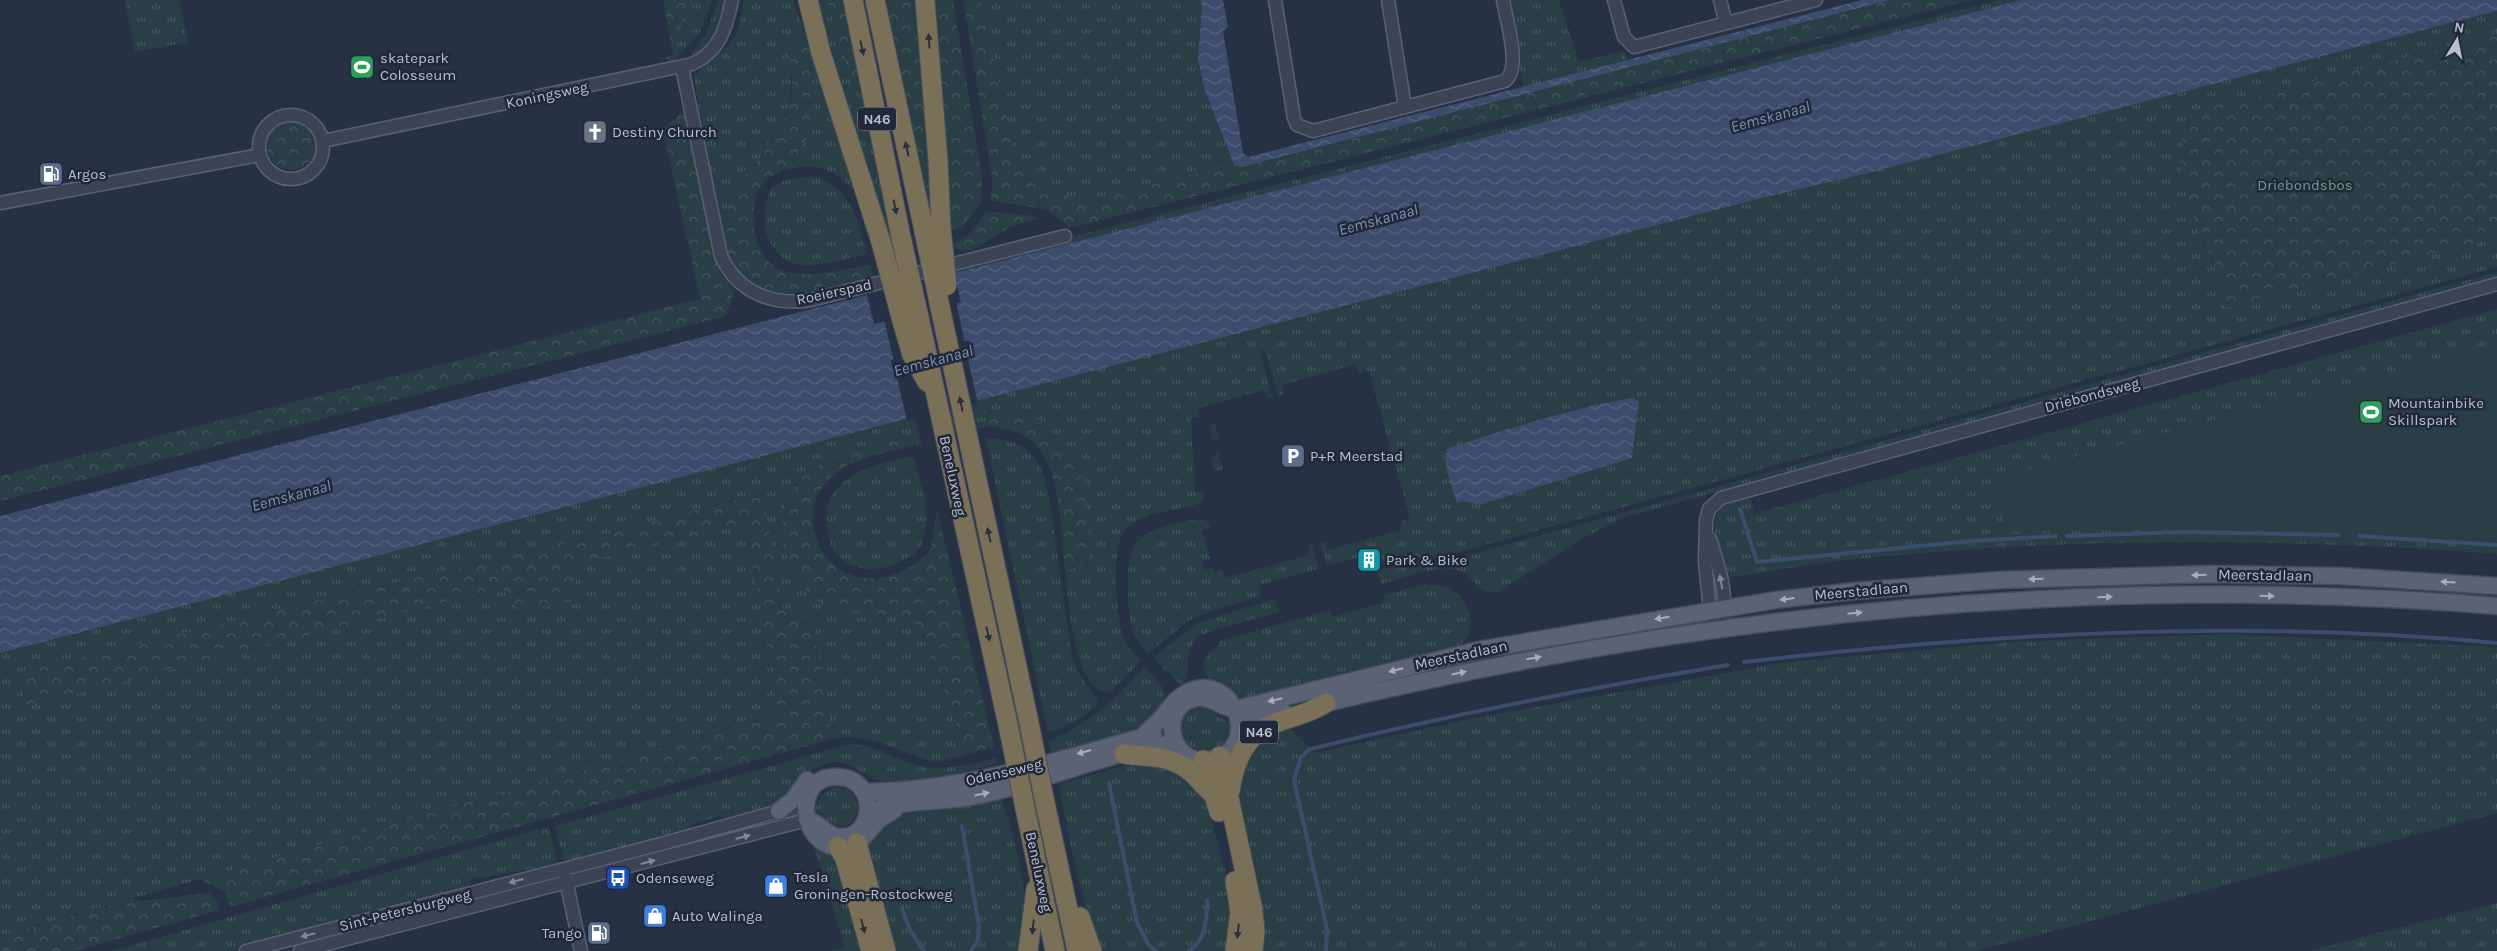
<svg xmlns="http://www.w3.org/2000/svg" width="2497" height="951" font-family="Karla,sans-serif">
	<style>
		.grass { fill: url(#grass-tufts) }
		.forest { fill: url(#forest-crowns) }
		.pitch { fill: #293f45 }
		.water { fill: url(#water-waves); fill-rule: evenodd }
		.pier { fill: #273144 }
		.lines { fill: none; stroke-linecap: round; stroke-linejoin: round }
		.stream { stroke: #3d4c6d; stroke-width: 4 }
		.minor-casing { stroke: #5a6171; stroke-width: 15 }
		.major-casing { stroke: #454c5d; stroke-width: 19 }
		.highway-casing { stroke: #464e5e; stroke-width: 21 }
		.minor { stroke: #3b4354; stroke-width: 12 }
		.major { stroke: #5a6274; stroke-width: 16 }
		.highway { stroke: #7a7058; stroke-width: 19 }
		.highway-bridge-casing { stroke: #464e5e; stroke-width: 21; stroke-linecap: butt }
		.highway-bridge { stroke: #7a7058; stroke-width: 19 }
		.oneway { fill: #292f3c }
		.oneway2 { fill: #a6acbb }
		.oneway3 { fill: #808797 }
		.labels { text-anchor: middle; stroke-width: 5; stroke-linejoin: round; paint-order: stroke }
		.shield { fill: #202839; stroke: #8b92a1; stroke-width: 1 }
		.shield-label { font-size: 14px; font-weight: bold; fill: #b9bfcd }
		.poi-label { font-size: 15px; fill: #b9bfcd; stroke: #202839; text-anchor: start }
		.street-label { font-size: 15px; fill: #b9bfcd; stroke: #202839 }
		.park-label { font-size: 15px; fill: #709f7f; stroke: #202839 }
		.water-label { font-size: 16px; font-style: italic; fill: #8091b5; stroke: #202839 }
	</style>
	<defs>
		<pattern id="grass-tufts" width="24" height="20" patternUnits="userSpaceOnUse" patternTransform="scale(1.25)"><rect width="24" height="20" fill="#293f45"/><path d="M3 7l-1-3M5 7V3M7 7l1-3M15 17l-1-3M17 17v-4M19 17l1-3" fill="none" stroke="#46595f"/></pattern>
		<pattern id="forest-crowns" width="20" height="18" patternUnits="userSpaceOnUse" patternTransform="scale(1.25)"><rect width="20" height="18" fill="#293f45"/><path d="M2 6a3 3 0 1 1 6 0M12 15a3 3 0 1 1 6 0" fill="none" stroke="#46595f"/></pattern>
		<pattern id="water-waves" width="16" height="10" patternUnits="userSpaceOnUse" patternTransform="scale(1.25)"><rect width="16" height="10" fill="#3d4c6d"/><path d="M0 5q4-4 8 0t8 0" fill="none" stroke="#576481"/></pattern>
	</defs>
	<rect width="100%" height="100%" fill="#273144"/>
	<!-- grass -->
	<path class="grass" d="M125,0H179L188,42L135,52Z
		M690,0H712L699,34L673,61H669L665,58L673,55Z
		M718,0H726C720,23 714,41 694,55L692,54L707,32Z
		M744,0H793L860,196C836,171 817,159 783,171L794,161L808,57L806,37L787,44L792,67L789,107L783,122L732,201L722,237L694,78C698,66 725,53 733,39C740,27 742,13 744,0Z
		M818,0H827L864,123L889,230H887L833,59Z
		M910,0H921L928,88Z
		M981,0H1200L1202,4L1198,59L1204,88L1234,165L1079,203L1063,192L1035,180L1016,159Z
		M1508,0H1559L1579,62L1624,51L1629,64L1524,92Z
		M2000,0H2022L954,273L953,267Z
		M2497,11V35L2206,108L2180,164L2190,207L2202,242L2220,276L2226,308L2497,237V267L1445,556L1412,557L1377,564L1374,553L1327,566L1320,543L1324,542L1328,550L1401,530V521L1410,518L1369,371L1359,373L1356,364L1282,385L1283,394L1278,395L1265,350L1260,351L1272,397L1267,398L1264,390L1198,408L1199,417L1191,418L1195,492L1204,493L1203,501L1195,505C1174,511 1138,513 1124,531C1111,548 1116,617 1123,637C1126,645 1135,654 1141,661L1109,693C1073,690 1069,599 1065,571L1092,563L1083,479L1039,420L984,411L987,426L943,438L936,411L1762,198L1868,173Z
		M817,177C853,190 858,222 867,254C849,258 813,269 795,264C768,255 758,222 768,197C769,193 770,189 773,187C785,177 802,177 817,177Z
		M2497,272V277L1622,518L1578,541L1499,592C1474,595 1476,575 1457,570C1437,564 1402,579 1381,584L1377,571L1411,563H1440Z
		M2497,309V554C2288,538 2076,537 1868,558C1820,562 1773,571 1725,578C1720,556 1703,517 1727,503C1733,499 1743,498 1750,497L1754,514Z
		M915,416L921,444L911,446L908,436L838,454L804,475L794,485L783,527L782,542L823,606L870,616L898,615L912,620L922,633L957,726L964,755L940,761H931C898,752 867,730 832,739L813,621L784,613L761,493L582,540L331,597L25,672L23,706L502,588L575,564L746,523L778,714L0,936V653Z
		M1212,424H1215L1219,441H1212L1210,427Z
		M996,438C1030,444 1041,459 1048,491L1072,657L1080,676L1098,700C1095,715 1062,728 1048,732L986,439Z
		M1218,453L1223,469L1216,471L1213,469L1212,456Z
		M913,457C919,478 929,501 926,523C925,530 924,539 921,546C918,551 912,555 907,558C885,571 857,575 837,555C830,547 829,537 827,527C818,478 877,462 913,457Z
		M1201,519L1208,522L1210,528L1202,530L1210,559L1202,562L1204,570L1212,568L1214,572L1222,570L1226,578L1309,555L1308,547L1312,545L1318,569L1259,585L1261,596L1211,611L1190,620L1148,653C1141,647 1136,640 1133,631C1127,612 1123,557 1137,542C1150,527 1182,521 1201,519Z
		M1426,584L1427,586C1445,582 1462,592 1467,610H1469C1472,626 1471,639 1456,647L1245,698C1216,695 1184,664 1220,644L1219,641L1326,611L1330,610L1332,617L1385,602L1384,596L1387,594Z
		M1275,599L1279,612L1213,630L1197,637L1189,650L1187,676L1182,686L1153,658L1197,623Z
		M2225,634L2497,647V813L1977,951H1256C1258,924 1261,898 1256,871C1248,830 1223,777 1259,740C1265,734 1277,729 1285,725L1315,753L1475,718L1781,663L2012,642Z
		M1144,667C1151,675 1163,683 1164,694C1169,731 1076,746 1051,752L1049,741C1093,721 1112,702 1144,667Z
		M1202,707C1213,709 1219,720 1230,721C1234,765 1165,753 1183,718C1187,711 1194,707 1202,707Z
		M850,744C875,745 896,760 920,766C945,772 971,763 996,758L997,763C961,773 922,784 884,781C864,779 853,759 831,763C802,767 800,791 781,803C769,810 736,815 722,819L721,816L691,824V828L676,835L565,864L555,826Z
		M1166,763L1204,795L1232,895L1236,921L1227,951H1102C1080,897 1069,841 1059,784L1131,764Z
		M832,787L848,790C861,800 861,818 846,826L832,825L815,810L820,796Z
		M1002,799C1011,828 1026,879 1025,909C1025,923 1022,937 1020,951H892L866,851L870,838L895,816Z
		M543,828L549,829L558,865L470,879L471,884L451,893L231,951H111Z
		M811,838L836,855L865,951H829L845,947Z
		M2497,903V951H2309Z"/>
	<!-- forest -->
	<path class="forest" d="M663,0H690L673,55Z
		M827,0H843L889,230L864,123Z
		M885,0H910L928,88L932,222Z
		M936,0H953L982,176V201L964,225L950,231Z
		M963,0H981L1016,159L1035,180L1063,192L1079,203L1886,0H1971L1070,228L1046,209L991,201L992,176Z
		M2497,35V237L2226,308L2220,276L2199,234L2190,207L2180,164L2183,129L2190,116L2206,108Z
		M807,37C808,64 817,94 812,121C809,137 797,160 784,170C779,174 770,175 765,181C754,191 753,210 754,224C760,294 823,273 870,265L874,277C833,286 784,307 745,284C740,281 736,271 732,265C718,243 722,225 732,201C746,168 778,142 789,107C795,87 791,63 787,44Z
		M689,106L715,258L722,275L735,290L726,316L0,501V476L700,299L663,129Z
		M267 146a24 24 0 1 1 48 0a24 24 0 1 1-48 0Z
		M986,211L1026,215L1040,218L1010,227L974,249L963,251L951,244C968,240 977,224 986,211Z
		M984,410L1019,413L1039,421L1083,479L1093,563L1065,571C1061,535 1062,463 1030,440C1017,430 1002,428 987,426Z
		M908,436L911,446C886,453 853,458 833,475C783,519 833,604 902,571C911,566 924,560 929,550C935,538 935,522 937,509L994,747L964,755L957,726L922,633L912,620L898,615L870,616L824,606L812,597L799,581L789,563L782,542L783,511L787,496L804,475L838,454Z
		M762,493L784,612L813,621L832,739L230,907L224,891L200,879L778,714L746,524L576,564L575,600L520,612L502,588L23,706L24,672L331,597L582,540Z
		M209,893L217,901L219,910L74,951H0V936L132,899L143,901Z"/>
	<!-- pitch -->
	<path class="pitch" d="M2497,345V539L2175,528L2007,532L1993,478Z"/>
	<!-- water -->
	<path class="water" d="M1200,0H1223L1228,27L1223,31L1243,153L1248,157L1862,0H1890L1241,167L1234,165L1204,88L1198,59L1202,5Z
		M2022,0H2497V11L1868,173L1762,198L0,653V516L867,295L874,324L961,302L954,273ZM969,340L970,347L892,367L891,360Z
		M1632,398L1639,401L1632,458L1479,505L1464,501L1457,503C1453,488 1442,465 1447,449C1508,429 1569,409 1632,398Z"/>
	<!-- pier -->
	<path class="pier" d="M956,301L965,344L894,362L884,319Z
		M965,346L978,404L907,421L894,364Z"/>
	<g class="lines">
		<!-- stream -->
		<path class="stream" d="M1740,509L1757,562L1971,541L2056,536
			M2067,536L2183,532L2338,535
			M2359,536L2497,545
			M1744,662C1994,633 2246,619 2497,643
			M1109,783L1137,923L1148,944L1156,951
			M962,826L979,926L978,940L971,951
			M902,909L910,930L924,951
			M1189,951C1206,940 1207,919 1207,900
			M1326,951L1327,929L1294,780L1301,757L1310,749C1449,715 1588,688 1728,665"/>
		<defs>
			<path id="minor" d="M1275,0L1294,118L1297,125L1313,131L1505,81C1522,69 1506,19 1503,0
				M1388,0L1405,107
				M1614,0L1624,37L1634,47L1816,0
				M1720,0L1726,23
				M682,67L721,256C738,293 773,306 811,300L1065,236
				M259 147a32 32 0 1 1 64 0a32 32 0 1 1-64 0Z
				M323,141L692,64C720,51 726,29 732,0
				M0,203L260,155
				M1710,539C1717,562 1728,592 1723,617
				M1720,630L1710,611L1705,562L1706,521L1709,509L1721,498L2497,284
				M565,875L581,951
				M246,951L661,844L779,811H788L805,805
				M300,951L807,820"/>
			<path id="major" d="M1314,706C1699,613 2101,573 2497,606
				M1240,727L1251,721L1285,713
				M1142,737C1149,729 1158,723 1164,715C1172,705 1176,698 1188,692C1235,669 1266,754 1206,760C1168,764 1158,704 1197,698C1213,696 1221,709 1236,709L1483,649L1776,600L1855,591L2001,580L2210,574L2339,576L2497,586
				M864,792C962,791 1060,760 1153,734
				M779,811L794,799L807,780
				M867,814C884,801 940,802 964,798C1035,786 1102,753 1174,743
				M807,820C820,822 825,836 840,837C875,839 879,780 840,777C784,773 803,867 856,843C866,838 871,826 880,819C885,815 891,813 895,809"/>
			<path id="highway" d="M808,0L821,53L881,242
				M853,0L901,237
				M875,0L924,231
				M925,0L938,160L941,227
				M940,307L1028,718
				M918,313L1008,725
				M901,317L912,355L927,382
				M1124,754C1146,757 1168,755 1187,769C1197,776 1203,786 1212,793
				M1220,756L1253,910L1255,932L1253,951
				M1203,760L1219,812
				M1230,791C1234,764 1244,736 1271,725C1290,717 1309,714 1326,703
				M1045,803L1077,951
				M1025,808L1055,951
				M857,843L886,951
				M838,846L845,859L871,951
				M1235,881L1240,912L1235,951
				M1080,917L1092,951
				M1028,951L1036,889"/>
		</defs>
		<!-- minor casing -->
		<use href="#minor" class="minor-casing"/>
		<!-- major casing -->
		<use href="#major" class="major-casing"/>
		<!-- highway casing -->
		<use href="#highway" class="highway-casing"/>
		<!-- minor -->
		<use href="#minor" class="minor"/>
		<!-- major -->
		<use href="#major" class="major"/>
		<!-- highway -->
		<use href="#highway" class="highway"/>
		<defs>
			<path id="highway-bridge" d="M941,227L947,286
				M924,231L940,307
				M901,237L918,313
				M881,242L901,317
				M1028,718L1045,803
				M1008,725L1025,808"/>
		</defs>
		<!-- highway-bridge casing -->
		<use href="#highway-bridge" class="highway-bridge-casing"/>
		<!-- highway-bridge -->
		<use href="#highway-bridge" class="highway-bridge"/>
	</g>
	<!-- one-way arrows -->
	<defs><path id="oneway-solid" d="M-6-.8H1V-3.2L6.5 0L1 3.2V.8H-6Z" transform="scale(1.25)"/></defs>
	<g class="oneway">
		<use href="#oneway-solid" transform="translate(929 41) rotate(-94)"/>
		<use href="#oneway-solid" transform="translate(862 48) rotate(78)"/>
		<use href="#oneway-solid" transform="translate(907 149) rotate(-102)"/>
		<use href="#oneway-solid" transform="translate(895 207) rotate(78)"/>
		<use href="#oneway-solid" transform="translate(961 404) rotate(-102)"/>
		<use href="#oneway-solid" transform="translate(989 535) rotate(-102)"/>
		<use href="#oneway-solid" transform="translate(988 634) rotate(78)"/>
		<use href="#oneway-solid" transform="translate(863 926) rotate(75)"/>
		<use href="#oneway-solid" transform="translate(1033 927) rotate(96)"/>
		<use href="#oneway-solid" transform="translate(1238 931) rotate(96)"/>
	</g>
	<g class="oneway2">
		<use href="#oneway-solid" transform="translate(2199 575) rotate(179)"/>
		<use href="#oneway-solid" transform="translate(2036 579) rotate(179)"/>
		<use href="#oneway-solid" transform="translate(2448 582) rotate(-177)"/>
		<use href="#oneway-solid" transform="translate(2267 596) rotate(2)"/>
		<use href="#oneway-solid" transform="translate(2105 597) rotate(-1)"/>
		<use href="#oneway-solid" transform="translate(1787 599) rotate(173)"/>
		<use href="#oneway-solid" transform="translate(1855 613) rotate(-6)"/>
		<use href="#oneway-solid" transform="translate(1662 618) rotate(171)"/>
		<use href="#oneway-solid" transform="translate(1534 658) rotate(-10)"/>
		<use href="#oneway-solid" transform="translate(1396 670) rotate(166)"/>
		<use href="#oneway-solid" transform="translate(1459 673) rotate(-12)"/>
		<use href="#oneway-solid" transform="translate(1275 700) rotate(167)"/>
		<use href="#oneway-solid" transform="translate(1084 752) rotate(165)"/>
		<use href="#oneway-solid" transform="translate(982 794) rotate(-12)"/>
	</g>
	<g class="oneway3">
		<use href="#oneway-solid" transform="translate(1721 582) rotate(-100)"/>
		<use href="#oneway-solid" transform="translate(743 837) rotate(-14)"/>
		<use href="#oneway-solid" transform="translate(648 862) rotate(-15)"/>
		<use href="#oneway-solid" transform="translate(516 881) rotate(165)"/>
		<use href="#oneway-solid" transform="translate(308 935) rotate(166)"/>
	</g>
	<!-- icons -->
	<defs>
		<symbol id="stadium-square" viewBox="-11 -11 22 22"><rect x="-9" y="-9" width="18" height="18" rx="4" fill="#2e9e5b" stroke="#202839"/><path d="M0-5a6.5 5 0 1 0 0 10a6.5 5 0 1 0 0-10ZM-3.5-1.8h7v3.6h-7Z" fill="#fff"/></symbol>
		<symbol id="church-square" viewBox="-11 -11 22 22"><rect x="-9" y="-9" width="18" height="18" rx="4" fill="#6b7280" stroke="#202839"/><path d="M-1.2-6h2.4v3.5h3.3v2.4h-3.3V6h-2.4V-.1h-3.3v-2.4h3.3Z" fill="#fff"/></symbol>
		<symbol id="fuel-square" viewBox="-11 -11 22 22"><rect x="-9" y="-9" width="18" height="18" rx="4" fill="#5c6f8a" stroke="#202839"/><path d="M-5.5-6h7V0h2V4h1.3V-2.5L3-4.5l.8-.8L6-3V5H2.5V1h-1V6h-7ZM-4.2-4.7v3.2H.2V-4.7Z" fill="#fff"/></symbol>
		<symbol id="parking-square" viewBox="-11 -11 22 22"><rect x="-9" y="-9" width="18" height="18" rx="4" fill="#5c6f8a" stroke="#202839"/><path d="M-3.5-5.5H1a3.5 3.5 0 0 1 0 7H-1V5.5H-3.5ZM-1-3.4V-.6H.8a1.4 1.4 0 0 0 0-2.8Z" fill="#fff"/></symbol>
		<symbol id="building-square" viewBox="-11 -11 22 22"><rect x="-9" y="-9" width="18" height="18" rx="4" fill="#0f9aa8" stroke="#202839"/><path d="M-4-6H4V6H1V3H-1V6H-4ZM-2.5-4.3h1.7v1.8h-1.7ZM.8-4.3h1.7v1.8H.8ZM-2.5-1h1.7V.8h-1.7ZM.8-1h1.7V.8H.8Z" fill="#fff"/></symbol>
		<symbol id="bus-square" viewBox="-11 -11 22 22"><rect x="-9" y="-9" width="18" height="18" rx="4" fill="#1a4fb4" stroke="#202839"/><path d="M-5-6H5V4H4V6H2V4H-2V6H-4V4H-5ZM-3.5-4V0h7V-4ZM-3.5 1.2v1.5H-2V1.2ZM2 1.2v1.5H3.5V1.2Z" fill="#fff"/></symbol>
		<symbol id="shop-square" viewBox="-11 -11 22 22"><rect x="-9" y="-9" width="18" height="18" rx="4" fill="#3f7fe0" stroke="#202839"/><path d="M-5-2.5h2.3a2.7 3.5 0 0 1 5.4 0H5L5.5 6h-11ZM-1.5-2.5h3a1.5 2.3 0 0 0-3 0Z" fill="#fff"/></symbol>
	</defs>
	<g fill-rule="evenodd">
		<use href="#stadium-square" x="348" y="53" width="28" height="28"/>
		<use href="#church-square" x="581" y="118" width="28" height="28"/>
		<use href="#fuel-square" x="37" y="160" width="28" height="28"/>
		<use href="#stadium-square" x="2357" y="398" width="28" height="28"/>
		<use href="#parking-square" x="1279" y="442" width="28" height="28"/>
		<use href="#building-square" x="1355" y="546" width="28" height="28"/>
		<use href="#bus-square" x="604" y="864" width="28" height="28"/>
		<use href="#shop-square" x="762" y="872" width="28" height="28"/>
		<use href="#shop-square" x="641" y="902" width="28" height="28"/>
		<use href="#fuel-square" x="585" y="919" width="28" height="28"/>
	</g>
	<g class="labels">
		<!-- shield labels -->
		<g class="shield">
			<rect x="858" y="107.5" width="38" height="23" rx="4"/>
			<rect x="1240" y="720.5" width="38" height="23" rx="4"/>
		</g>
		<g class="shield-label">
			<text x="877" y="124">N46</text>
			<text x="1259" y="737">N46</text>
		</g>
		<!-- poi labels -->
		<g class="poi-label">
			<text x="380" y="63">skatepark<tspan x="380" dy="17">Colosseum</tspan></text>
			<text x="612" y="137">Destiny Church</text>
			<text x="68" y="179">Argos</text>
			<text x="2388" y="408">Mountainbike<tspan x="2388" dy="17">Skillspark</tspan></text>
			<text x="1310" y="461">P+R Meerstad</text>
			<text x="1386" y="565">Park &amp; Bike</text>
			<text x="794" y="882">Tesla<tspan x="794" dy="17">Groningen-Rostockweg</tspan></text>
			<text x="636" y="883">Odenseweg</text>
			<text x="672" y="921">Auto Walinga</text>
			<text x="582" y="938" text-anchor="end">Tango</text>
		</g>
		<!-- street labels -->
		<g class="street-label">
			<text transform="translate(547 95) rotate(-12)" y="5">Koningsweg</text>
			<text transform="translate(834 292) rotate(-12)" y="5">Roeierspad</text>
			<text transform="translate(2092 395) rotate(-15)" y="5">Driebondsweg</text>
			<text transform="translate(953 476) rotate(78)" y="5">Beneluxweg</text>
			<text transform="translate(2265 575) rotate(1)" y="5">Meerstadlaan</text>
			<text transform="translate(1861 591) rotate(-5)" y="5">Meerstadlaan</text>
			<text transform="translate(1461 655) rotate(-12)" y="5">Meerstadlaan</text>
			<text transform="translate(1004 772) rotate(-13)" y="5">Odenseweg</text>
			<text transform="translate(1039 872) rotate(78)" y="5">Beneluxweg</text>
			<text transform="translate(405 910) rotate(-14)" y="5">Sint-Petersburgweg</text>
		</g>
		<!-- park labels -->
		<g class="park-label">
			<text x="2305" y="190">Driebondsbos</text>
		</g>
		<!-- water labels -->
		<g class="water-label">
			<text transform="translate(1770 116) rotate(-15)" y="6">Eemskanaal</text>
			<text transform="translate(1378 219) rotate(-15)" y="6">Eemskanaal</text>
			<text transform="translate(933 360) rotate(-15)" y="6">Eemskanaal</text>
			<text transform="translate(291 495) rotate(-15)" y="6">Eemskanaal</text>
		</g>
	</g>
	<!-- north arrow -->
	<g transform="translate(2457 40) rotate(10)" stroke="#202839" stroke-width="4" paint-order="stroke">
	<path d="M0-4L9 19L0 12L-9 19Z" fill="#b9bfcd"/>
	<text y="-8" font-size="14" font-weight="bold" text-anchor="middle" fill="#b9bfcd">N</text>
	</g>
</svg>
